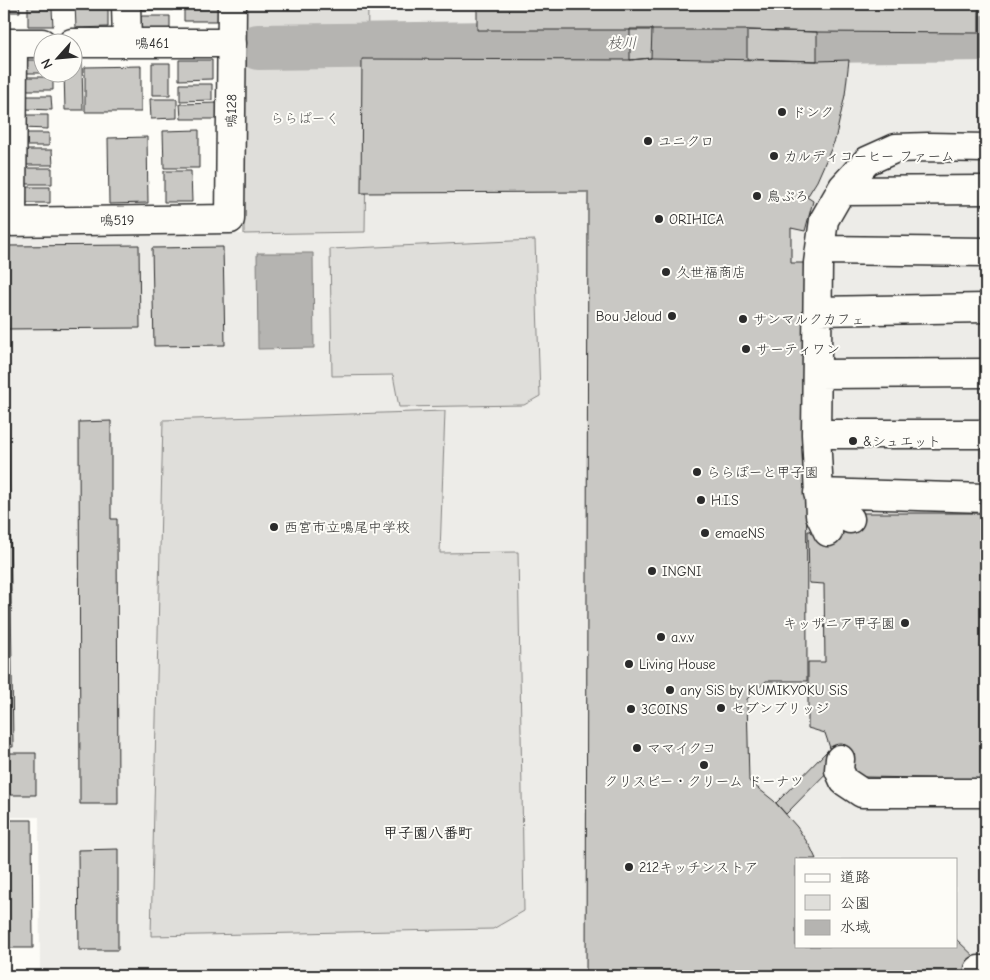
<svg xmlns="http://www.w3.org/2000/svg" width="990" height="980" font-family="'Comic Neue','Klee One',sans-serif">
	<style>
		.built { fill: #edece8; fill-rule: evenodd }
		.green { fill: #dfdeda; stroke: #858482 }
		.water { fill: #b5b4b1; stroke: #7e7d7b }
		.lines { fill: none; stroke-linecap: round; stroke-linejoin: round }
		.river { stroke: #b5b4b1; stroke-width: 46 }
		.building { fill: #c9c8c4; stroke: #2b2b2b }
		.minor-casing { stroke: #2b2b2b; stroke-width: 31 }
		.minor { stroke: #fdfcf7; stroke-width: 28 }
		.poi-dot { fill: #2b2b2b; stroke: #fdfcf7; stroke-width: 2 }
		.labels { text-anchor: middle; stroke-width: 4; stroke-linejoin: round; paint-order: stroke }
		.street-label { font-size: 14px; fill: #2b2b2b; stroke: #fdfcf7 }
		.poi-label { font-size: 14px; fill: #2b2b2b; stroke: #fdfcf7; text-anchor: start }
		.park-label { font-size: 14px; fill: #585857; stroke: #fdfcf7 }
		.water-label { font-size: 15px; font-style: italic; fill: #5b5b5a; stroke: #fdfcf7 }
		.neighbourhood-label { font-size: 15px; font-weight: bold; fill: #2b2b2b; stroke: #fdfcf7 }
	</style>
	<rect width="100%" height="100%" fill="#fdfcf7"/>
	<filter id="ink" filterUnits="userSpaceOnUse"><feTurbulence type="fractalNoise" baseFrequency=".02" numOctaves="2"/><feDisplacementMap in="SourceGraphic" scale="10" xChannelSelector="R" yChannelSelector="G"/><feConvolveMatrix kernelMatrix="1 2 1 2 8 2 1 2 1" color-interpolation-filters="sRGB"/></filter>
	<g filter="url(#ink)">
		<!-- built -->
		<path class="built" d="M243,4H986V976H34H40L39,817H4V236L243,234ZM796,859H956V946H796Z"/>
		<!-- green -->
		<path class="green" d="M243,4H368L365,232L244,234Z
			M535,240L540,396L524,405L399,407L393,375L332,376L330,249Z
			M445,411L440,553L518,552L524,911L493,929L151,936L163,420Z"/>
		<!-- water -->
		<path class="water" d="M257,253H313L314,348L258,349Z"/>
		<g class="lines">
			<!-- river -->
			<path class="river" d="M258,47L986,38"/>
		</g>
		<!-- building -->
		<path class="building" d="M4,4H19L20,12H4Z
			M28,4H71V8L52,9L53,26H28Z
			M75,4H108V27L76,28Z
			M140,4H173V10H140Z
			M184,4H219V21H184Z
			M477,4H979V33L817,32L747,30H477Z
			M139,16H170V29H140Z
			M630,29H652L651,58L630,60Z
			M747,30L817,32V61L747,59Z
			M651,58L817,61L849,60L845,95L835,140L817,181L807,197L813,201L805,231L791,228V263H806L807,681H766L747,699L749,781L774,801L797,827L811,848L816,859H796V946H956V939L979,961V976H586L588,192L361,193L362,59L630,60Z
			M23,60H42V72L49,73H23Z
			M179,60H212V79L179,80Z
			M72,62H82L83,110H65L64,72H72Z
			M152,63H170V95H152Z
			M141,66V112H85V67Z
			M23,77H53V90H23Z
			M180,84H212V100L180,101Z
			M26,96H51L52,110L26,109Z
			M150,99H177V118L151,119Z
			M217,103V119H181L180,104Z
			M23,115H48V129L22,128Z
			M199,130V168H164L163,131Z
			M23,133H49V146H23Z
			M147,137L148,203L109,204L108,138Z
			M23,150H52L53,165H23Z
			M24,168H52V184H24Z
			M164,171H191L192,202H164Z
			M25,187H50V203H25Z
			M139,245L140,328L4,329V246Z
			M223,247L225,345L154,346L152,248Z
			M4,365H8L13,747H4Z
			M111,421V519H117L118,804H80L79,422Z
			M850,513H986V779L864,777L849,771L830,748L825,733L808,728V662H825L824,584L809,583L808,531L850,532Z
			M830,748L840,759L786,814L776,803Z
			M4,753H36V795H4Z
			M4,820H32L33,948H4Z
			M118,849V950H79L78,850Z"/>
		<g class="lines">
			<defs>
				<path id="minor" d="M126,4L127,43
					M4,43H42
					M72,43H232
					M841,191L986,190
					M4,222L230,219L232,4
					M12,222L13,43
					M820,250L986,252
					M818,311L986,308
					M817,374L986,373
					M816,434H986
					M818,493L986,498
					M818,493L841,515L850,519
					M828,532L820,515L816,434L818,263L824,220L843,187L867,161L896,148L928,147L986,148
					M840,759L839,770L844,781L862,793H986
					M979,970H986"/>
			</defs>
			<!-- minor casing -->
			<use href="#minor" class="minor-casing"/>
			<!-- minor -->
			<use href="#minor" class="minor"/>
		</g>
	</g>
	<!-- markers -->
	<g class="poi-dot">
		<circle cx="782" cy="112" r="5"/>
		<circle cx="648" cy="141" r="5"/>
		<circle cx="774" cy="156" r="5"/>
		<circle cx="757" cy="196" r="5"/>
		<circle cx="659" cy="219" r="5"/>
		<circle cx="666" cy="272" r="5"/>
		<circle cx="672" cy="316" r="5"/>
		<circle cx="743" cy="319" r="5"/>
		<circle cx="746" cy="349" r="5"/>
		<circle cx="853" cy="441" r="5"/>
		<circle cx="697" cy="472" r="5"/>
		<circle cx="701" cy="500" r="5"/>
		<circle cx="274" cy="527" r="5"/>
		<circle cx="705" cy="533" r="5"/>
		<circle cx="652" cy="571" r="5"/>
		<circle cx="905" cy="623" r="5"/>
		<circle cx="661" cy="637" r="5"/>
		<circle cx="629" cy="664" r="5"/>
		<circle cx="670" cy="690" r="5"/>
		<circle cx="721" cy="708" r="5"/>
		<circle cx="631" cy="709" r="5"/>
		<circle cx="637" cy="748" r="5"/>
		<circle cx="704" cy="765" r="5"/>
		<circle cx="629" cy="867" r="5"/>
	</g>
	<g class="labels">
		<!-- street labels -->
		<g class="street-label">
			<text x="152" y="48">鳴461</text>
			<text transform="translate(231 111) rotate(-89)" y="5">鳴128</text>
			<text transform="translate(117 220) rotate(-1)" y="5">鳴519</text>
		</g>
		<!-- poi labels -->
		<g class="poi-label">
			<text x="792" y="117">ドンク</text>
			<text x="658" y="146">ユニクロ</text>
			<text x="784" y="161">カルディコーヒー ファーム</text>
			<text x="767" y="201">鳥ぷろ</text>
			<text x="669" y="224">ORIHICA</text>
			<text x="676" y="277">久世福商店</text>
			<text x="662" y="321" text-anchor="end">Bou Jeloud</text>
			<text x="753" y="324">サンマルクカフェ</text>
			<text x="756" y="354">サーティワン</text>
			<text x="863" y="446">&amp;シュエット</text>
			<text x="707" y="477">ららぽーと甲子園</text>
			<text x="711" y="505">H.I.S</text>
			<text x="284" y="532">西宮市立鳴尾中学校</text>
			<text x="715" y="538">emaeNS</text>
			<text x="662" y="576">INGNI</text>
			<text x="895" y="628" text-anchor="end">キッザニア甲子園</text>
			<text x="671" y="642">a.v.v</text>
			<text x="639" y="669">Living House</text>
			<text x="680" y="695">any SiS by KUMIKYOKU SiS</text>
			<text x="731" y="713">セブンブリッジ</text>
			<text x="641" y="714">3COINS</text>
			<text x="647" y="753">ママイクコ</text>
			<text x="704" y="786" text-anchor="middle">クリスピー・クリーム ドーナツ</text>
			<text x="639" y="872">212キッチンストア</text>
		</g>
		<!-- park labels -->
		<g class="park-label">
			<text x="305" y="123">ららぱーく</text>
		</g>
		<!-- water labels -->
		<g class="water-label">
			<text transform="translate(622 43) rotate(-1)" y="5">枝川</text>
		</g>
		<!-- neighbourhood labels -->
		<g class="neighbourhood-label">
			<text x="428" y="838">甲子園八番町</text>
		</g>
	</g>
	<!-- margin -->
	<rect width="990" height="980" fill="none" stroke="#fdfcf7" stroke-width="20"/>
	<rect x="10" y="10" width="970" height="960" fill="none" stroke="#2b2b2b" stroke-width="2" filter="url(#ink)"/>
	<!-- legend -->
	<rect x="795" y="858" width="162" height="90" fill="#fdfcf7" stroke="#a9a8a5"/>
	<rect x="805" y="874" width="25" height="8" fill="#fdfcf7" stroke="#a9a8a5"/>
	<text x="840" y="882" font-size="15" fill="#2b2b2b">道路</text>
	<rect x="805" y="895" width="25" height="15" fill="#dfdeda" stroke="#a9a8a5"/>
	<text x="840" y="908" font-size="15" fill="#2b2b2b">公園</text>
	<rect x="805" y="920" width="25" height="15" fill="#b5b4b1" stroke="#a9a8a5"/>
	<text x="840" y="932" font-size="15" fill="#2b2b2b">水域</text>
	<!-- north arrow -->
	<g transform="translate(58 58) rotate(243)"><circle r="24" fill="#fdfcf7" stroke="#a9a8a5"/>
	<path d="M0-4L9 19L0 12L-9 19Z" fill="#2b2b2b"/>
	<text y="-8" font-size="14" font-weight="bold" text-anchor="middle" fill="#2b2b2b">N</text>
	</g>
</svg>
